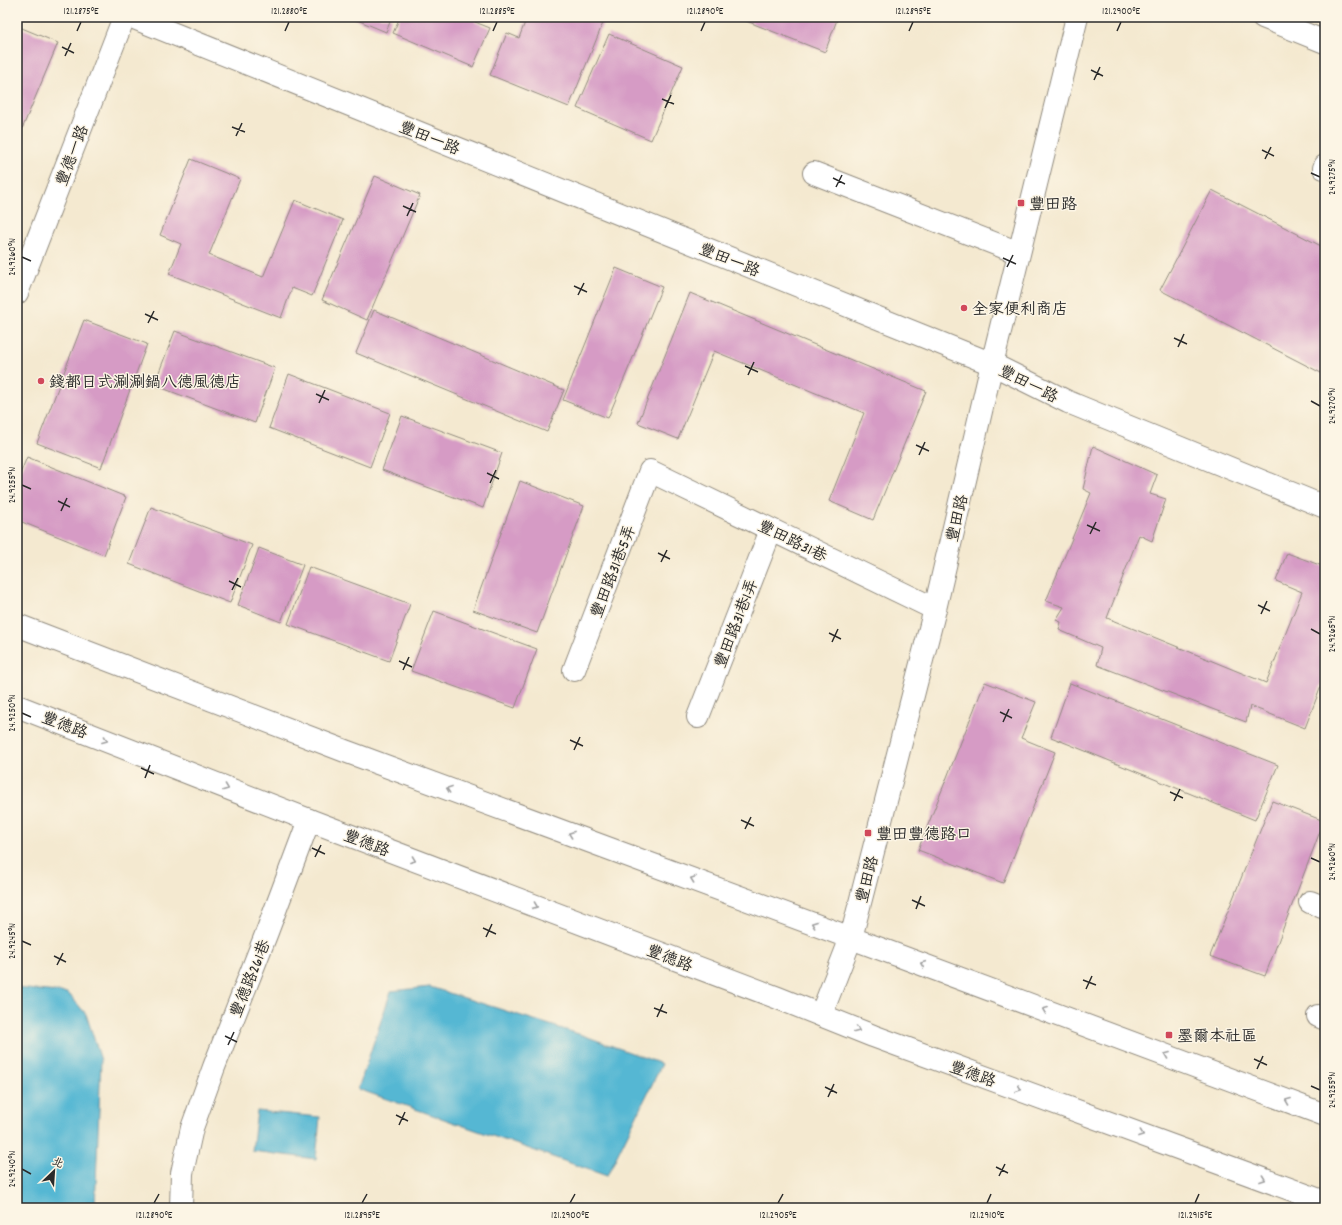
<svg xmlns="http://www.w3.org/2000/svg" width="1342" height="1225" font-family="Dekko,'LXGW WenKai TC',sans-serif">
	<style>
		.water { fill: #55b7d3; stroke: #40717f }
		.building { fill: #d69bc5 }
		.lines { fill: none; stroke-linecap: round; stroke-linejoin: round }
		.minor-casing { stroke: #908a7e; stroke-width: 24 }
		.major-casing { stroke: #908a7e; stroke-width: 24 }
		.minor { stroke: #fff; stroke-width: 22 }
		.major { stroke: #fff; stroke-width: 22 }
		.oneway { stroke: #a0a0a0 }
		.ticks { fill: none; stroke: #2b2b2b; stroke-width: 1.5 }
		.poi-dot { fill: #d1495b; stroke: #fcf5e5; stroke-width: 1.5 }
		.labels { text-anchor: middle; stroke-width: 3; stroke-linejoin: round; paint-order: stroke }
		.street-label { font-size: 16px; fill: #2b2b2b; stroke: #fcf5e5 }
		.poi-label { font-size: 16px; fill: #2b2b2b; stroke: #fcf5e5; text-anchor: start }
		.neatline { fill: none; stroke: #2b2b2b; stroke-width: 1.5 }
		.ticks-label { font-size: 10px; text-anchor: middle; fill: #2b2b2b }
	</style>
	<rect width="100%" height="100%" fill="#fcf5e5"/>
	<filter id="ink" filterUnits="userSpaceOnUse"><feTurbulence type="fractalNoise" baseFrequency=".025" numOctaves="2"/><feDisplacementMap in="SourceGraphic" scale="8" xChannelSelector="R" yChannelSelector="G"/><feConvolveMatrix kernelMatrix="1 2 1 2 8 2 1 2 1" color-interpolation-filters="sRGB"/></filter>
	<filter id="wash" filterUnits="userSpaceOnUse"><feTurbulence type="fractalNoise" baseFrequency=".012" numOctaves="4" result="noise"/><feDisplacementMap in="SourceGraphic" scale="16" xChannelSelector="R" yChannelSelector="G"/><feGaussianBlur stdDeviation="0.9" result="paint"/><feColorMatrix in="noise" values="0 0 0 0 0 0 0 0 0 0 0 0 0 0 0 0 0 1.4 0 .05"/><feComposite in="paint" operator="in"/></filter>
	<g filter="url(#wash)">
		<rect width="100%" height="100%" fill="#f4e9d0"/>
		<!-- water -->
		<path class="water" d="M430,987L585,1036L662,1064L607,1176L358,1089L391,991Z
			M17,988L68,993L86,1014L101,1060L95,1208H17Z
			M257,1111L320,1117L316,1159L252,1151Z"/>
		<g id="blocks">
			<!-- building -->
			<path class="building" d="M350,17H392L386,32Z
				M400,17H477L475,22L490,28L473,67L393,33Z
				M527,17H588L603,23L569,107L490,75L507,33L519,38Z
				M736,17H838L825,52Z
				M17,26L58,43L17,141Z
				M609,34L683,66L651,140L577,108Z
				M191,159L240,179L209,255L263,277L295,200L343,220L312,296L292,288L281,318L169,274L181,244L160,235Z
				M375,176L420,195L367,320L322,300Z
				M1212,190L1325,248V375L1160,290Z
				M616,268L662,287L608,418L563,400Z
				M690,293L926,391L873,520L829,501L864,413L714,351L678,439L638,423Z
				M374,310L564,390L547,432L356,353Z
				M84,320L147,344L101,468L37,443Z
				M175,331L275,368L255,423L154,385Z
				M289,374L390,413L370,467L269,428Z
				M402,416L502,453L483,508L382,470Z
				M1093,446L1157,475L1150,494L1166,499L1152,541L1139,535L1107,618L1266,683L1302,592L1276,581L1287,553L1325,567V676L1305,728L1250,706L1246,722L1097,665L1101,648L1059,630L1061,622L1056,620L1064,607L1046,601L1091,493L1083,489Z
				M27,457L126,497L104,555L17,520V481Z
				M520,481L584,506L537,633L473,610Z
				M151,507L252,545L230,603L129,564Z
				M259,548L303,565L281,622L238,605Z
				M309,567L410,604L389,661L288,624Z
				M434,611L537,649L515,708L411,671Z
				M985,682L1036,702L1021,738L1055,752L1003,883L918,850Z
				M1070,683L1278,765L1255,820L1051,737Z
				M1272,801L1324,821L1265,976L1210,956Z"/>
		</g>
	</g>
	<g filter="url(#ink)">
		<use href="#blocks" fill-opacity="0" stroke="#908a7e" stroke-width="1"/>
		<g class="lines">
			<defs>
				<path id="minor" d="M132,17L992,364L1068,402L1325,507
					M1263,17L1325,42
					M1324,168L1325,166
					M814,173L1019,253
					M17,293L124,17
					M574,670L650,471L935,609
					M698,717L771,530
					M1310,902L1325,908
					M821,1015L851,938L935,609L992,364L1077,17
					M1318,1016L1325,1019
					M181,1208L182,1173L192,1128L214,1067L267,932L309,820"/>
				<path id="major" d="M17,625L345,751L897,955L1325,1115
					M17,706L309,820L778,998L873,1036L1325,1202"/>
			</defs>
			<!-- minor casing -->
			<use href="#minor" class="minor-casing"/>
			<!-- major casing -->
			<use href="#major" class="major-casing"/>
			<!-- minor -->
			<use href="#minor" class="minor"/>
			<!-- major -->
			<use href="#major" class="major"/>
		</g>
		<!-- one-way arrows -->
		<defs><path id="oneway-chevron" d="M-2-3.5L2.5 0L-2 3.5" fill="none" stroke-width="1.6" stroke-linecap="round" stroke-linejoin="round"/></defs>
		<g class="oneway">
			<use href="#oneway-chevron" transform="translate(105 740) rotate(21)"/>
			<use href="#oneway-chevron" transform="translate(226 788) rotate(21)"/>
			<use href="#oneway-chevron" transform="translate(449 789) rotate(-160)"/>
			<use href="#oneway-chevron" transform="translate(571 834) rotate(-160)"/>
			<use href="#oneway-chevron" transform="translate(413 860) rotate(21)"/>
			<use href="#oneway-chevron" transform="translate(693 879) rotate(-160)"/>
			<use href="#oneway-chevron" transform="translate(535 906) rotate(21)"/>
			<use href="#oneway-chevron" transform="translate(814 924) rotate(-160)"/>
			<use href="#oneway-chevron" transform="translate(923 964) rotate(-159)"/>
			<use href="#oneway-chevron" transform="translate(1045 1010) rotate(-159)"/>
			<use href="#oneway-chevron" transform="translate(857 1030) rotate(22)"/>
			<use href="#oneway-chevron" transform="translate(1167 1055) rotate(-159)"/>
			<use href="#oneway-chevron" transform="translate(1019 1089) rotate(20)"/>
			<use href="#oneway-chevron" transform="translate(1288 1101) rotate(-159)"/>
			<use href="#oneway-chevron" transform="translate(1141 1134) rotate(20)"/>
			<use href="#oneway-chevron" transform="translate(1263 1179) rotate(20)"/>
		</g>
	</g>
	<!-- ticks -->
	<path class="ticks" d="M77,31L81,22M285,31L289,22M493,31L497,22M701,31L705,22M909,31L913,22M1117,31L1121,22M62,47L74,53M65,56L71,43M1091,70L1103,76M1094,80L1100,67M662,99L674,104M665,108L671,95M232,127L245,132M236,136L242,123M1262,150L1274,156M1265,159L1271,147M1311,173L1320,177M833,178L845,184M836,187L842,175M403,206L416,212M407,216L413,203M22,257L31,261M1003,258L1016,264M1007,267L1013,255M574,286L587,292M578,295L584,283M145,314L158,320M148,323L154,311M1174,338L1187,344M1178,347L1184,334M745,366L758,372M748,375L754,362M316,394L329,400M1311,401L1320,406M319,403L325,390M916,445L929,451M919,455L925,442M487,473L499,479M490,483L496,470M22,485L31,489M58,501L70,507M61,511L67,498M1087,525L1100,531M1090,534L1096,522M658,553L670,559M661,562L667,550M229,581L241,587M232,590L238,578M1258,605L1270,611M1261,614L1267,601M1311,629L1320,634M829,633L841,639M832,642L838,629M399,661L412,667M403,670L409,657M1000,712L1012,718M22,713L31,717M1003,722L1009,709M570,740L583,746M574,750L580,737M141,768L154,774M145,778L150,765M1170,792L1183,798M1174,801L1180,789M741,820L754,826M745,829L751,817M312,848L325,854M315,857L321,845M1311,858L1320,862M912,900L925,906M916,909L921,896M483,928L496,934M486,937L492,924M22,941L31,945M54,956L66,962M57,965L63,953M1083,980L1096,985M1086,989L1092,976M654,1008L667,1013M657,1017L663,1004M225,1036L237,1042M228,1045L234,1032M1254,1059L1267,1065M1257,1069L1263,1056M1311,1086L1320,1090M825,1087L837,1093M828,1097L834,1084M396,1115L408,1121M399,1125L405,1112M996,1167L1008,1173M22,1169L31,1174M999,1176L1005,1164M154,1203L159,1194M362,1203L367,1194M570,1203L575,1194M778,1203L783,1194M987,1203L991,1194M1195,1203L1199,1194"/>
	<!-- markers -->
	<g class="poi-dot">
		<rect x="1017" y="199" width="8" height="8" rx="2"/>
		<circle cx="964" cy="308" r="4"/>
		<circle cx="41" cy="381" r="4"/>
		<rect x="864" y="829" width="8" height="8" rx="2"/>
		<rect x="1165" y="1031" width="8" height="8" rx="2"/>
	</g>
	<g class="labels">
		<!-- street labels -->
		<g class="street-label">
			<text transform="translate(430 137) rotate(22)" y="6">豐田一路</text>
			<text transform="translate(71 155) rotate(-69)" y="6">豐德一路</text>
			<text transform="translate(730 259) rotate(22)" y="6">豐田一路</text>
			<text transform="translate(1029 383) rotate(27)" y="6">豐田一路</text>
			<text transform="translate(956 518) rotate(-77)" y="6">豐田路</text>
			<text transform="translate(793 540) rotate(26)" y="6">豐田路31巷</text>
			<text transform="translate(612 571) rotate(-69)" y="6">豐田路31巷5弄</text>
			<text transform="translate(735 623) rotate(-69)" y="6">豐田路31巷1弄</text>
			<text transform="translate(65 724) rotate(21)" y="6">豐德路</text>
			<text transform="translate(367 842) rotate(21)" y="6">豐德路</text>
			<text transform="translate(866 879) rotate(-76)" y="6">豐田路</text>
			<text transform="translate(670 957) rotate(21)" y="6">豐德路</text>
			<text transform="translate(249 978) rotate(-68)" y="6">豐德路261巷</text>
			<text transform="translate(973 1073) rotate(20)" y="6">豐德路</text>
		</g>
		<!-- poi labels -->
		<g class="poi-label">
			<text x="1029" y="209">豐田路</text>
			<text x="972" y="314">全家便利商店</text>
			<text x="49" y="387">錢都日式涮涮鍋八德風德店</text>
			<text x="876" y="839">豐田豐德路口</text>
			<text x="1177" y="1041">墨爾本社區</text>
		</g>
	</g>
	<!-- margin -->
	<rect width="1342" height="1225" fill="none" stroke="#fcf5e5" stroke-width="44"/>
	<!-- north arrow -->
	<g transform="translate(54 1171) rotate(25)" stroke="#fcf5e5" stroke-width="3" paint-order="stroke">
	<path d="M0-3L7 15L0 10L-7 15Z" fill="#2b2b2b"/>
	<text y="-6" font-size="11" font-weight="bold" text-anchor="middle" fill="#2b2b2b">北</text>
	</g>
	<rect x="22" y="22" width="1298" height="1181" class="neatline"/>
	<g class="ticks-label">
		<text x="81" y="14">121.2875°E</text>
		<text x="289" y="14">121.2880°E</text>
		<text x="497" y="14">121.2885°E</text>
		<text x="705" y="14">121.2890°E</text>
		<text x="913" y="14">121.2895°E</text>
		<text x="1121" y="14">121.2900°E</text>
		<text transform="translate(1331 177) rotate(-90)" y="4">24.9275°N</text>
		<text transform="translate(11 257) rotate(-90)" y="4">24.9260°N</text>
		<text transform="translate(1331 406) rotate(-90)" y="4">24.9270°N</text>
		<text transform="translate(11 485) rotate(-90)" y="4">24.9255°N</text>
		<text transform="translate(1331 634) rotate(-90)" y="4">24.9265°N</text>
		<text transform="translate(11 713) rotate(-90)" y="4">24.9250°N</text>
		<text transform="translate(1331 862) rotate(-90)" y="4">24.9260°N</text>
		<text transform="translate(11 941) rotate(-90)" y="4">24.9245°N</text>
		<text transform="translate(1331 1090) rotate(-90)" y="4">24.9255°N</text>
		<text transform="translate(11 1169) rotate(-90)" y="4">24.9240°N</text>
		<text x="154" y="1218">121.2890°E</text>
		<text x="362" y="1218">121.2895°E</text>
		<text x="570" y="1218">121.2900°E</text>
		<text x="778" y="1218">121.2905°E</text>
		<text x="987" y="1218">121.2910°E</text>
		<text x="1195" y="1218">121.2915°E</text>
	</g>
</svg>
